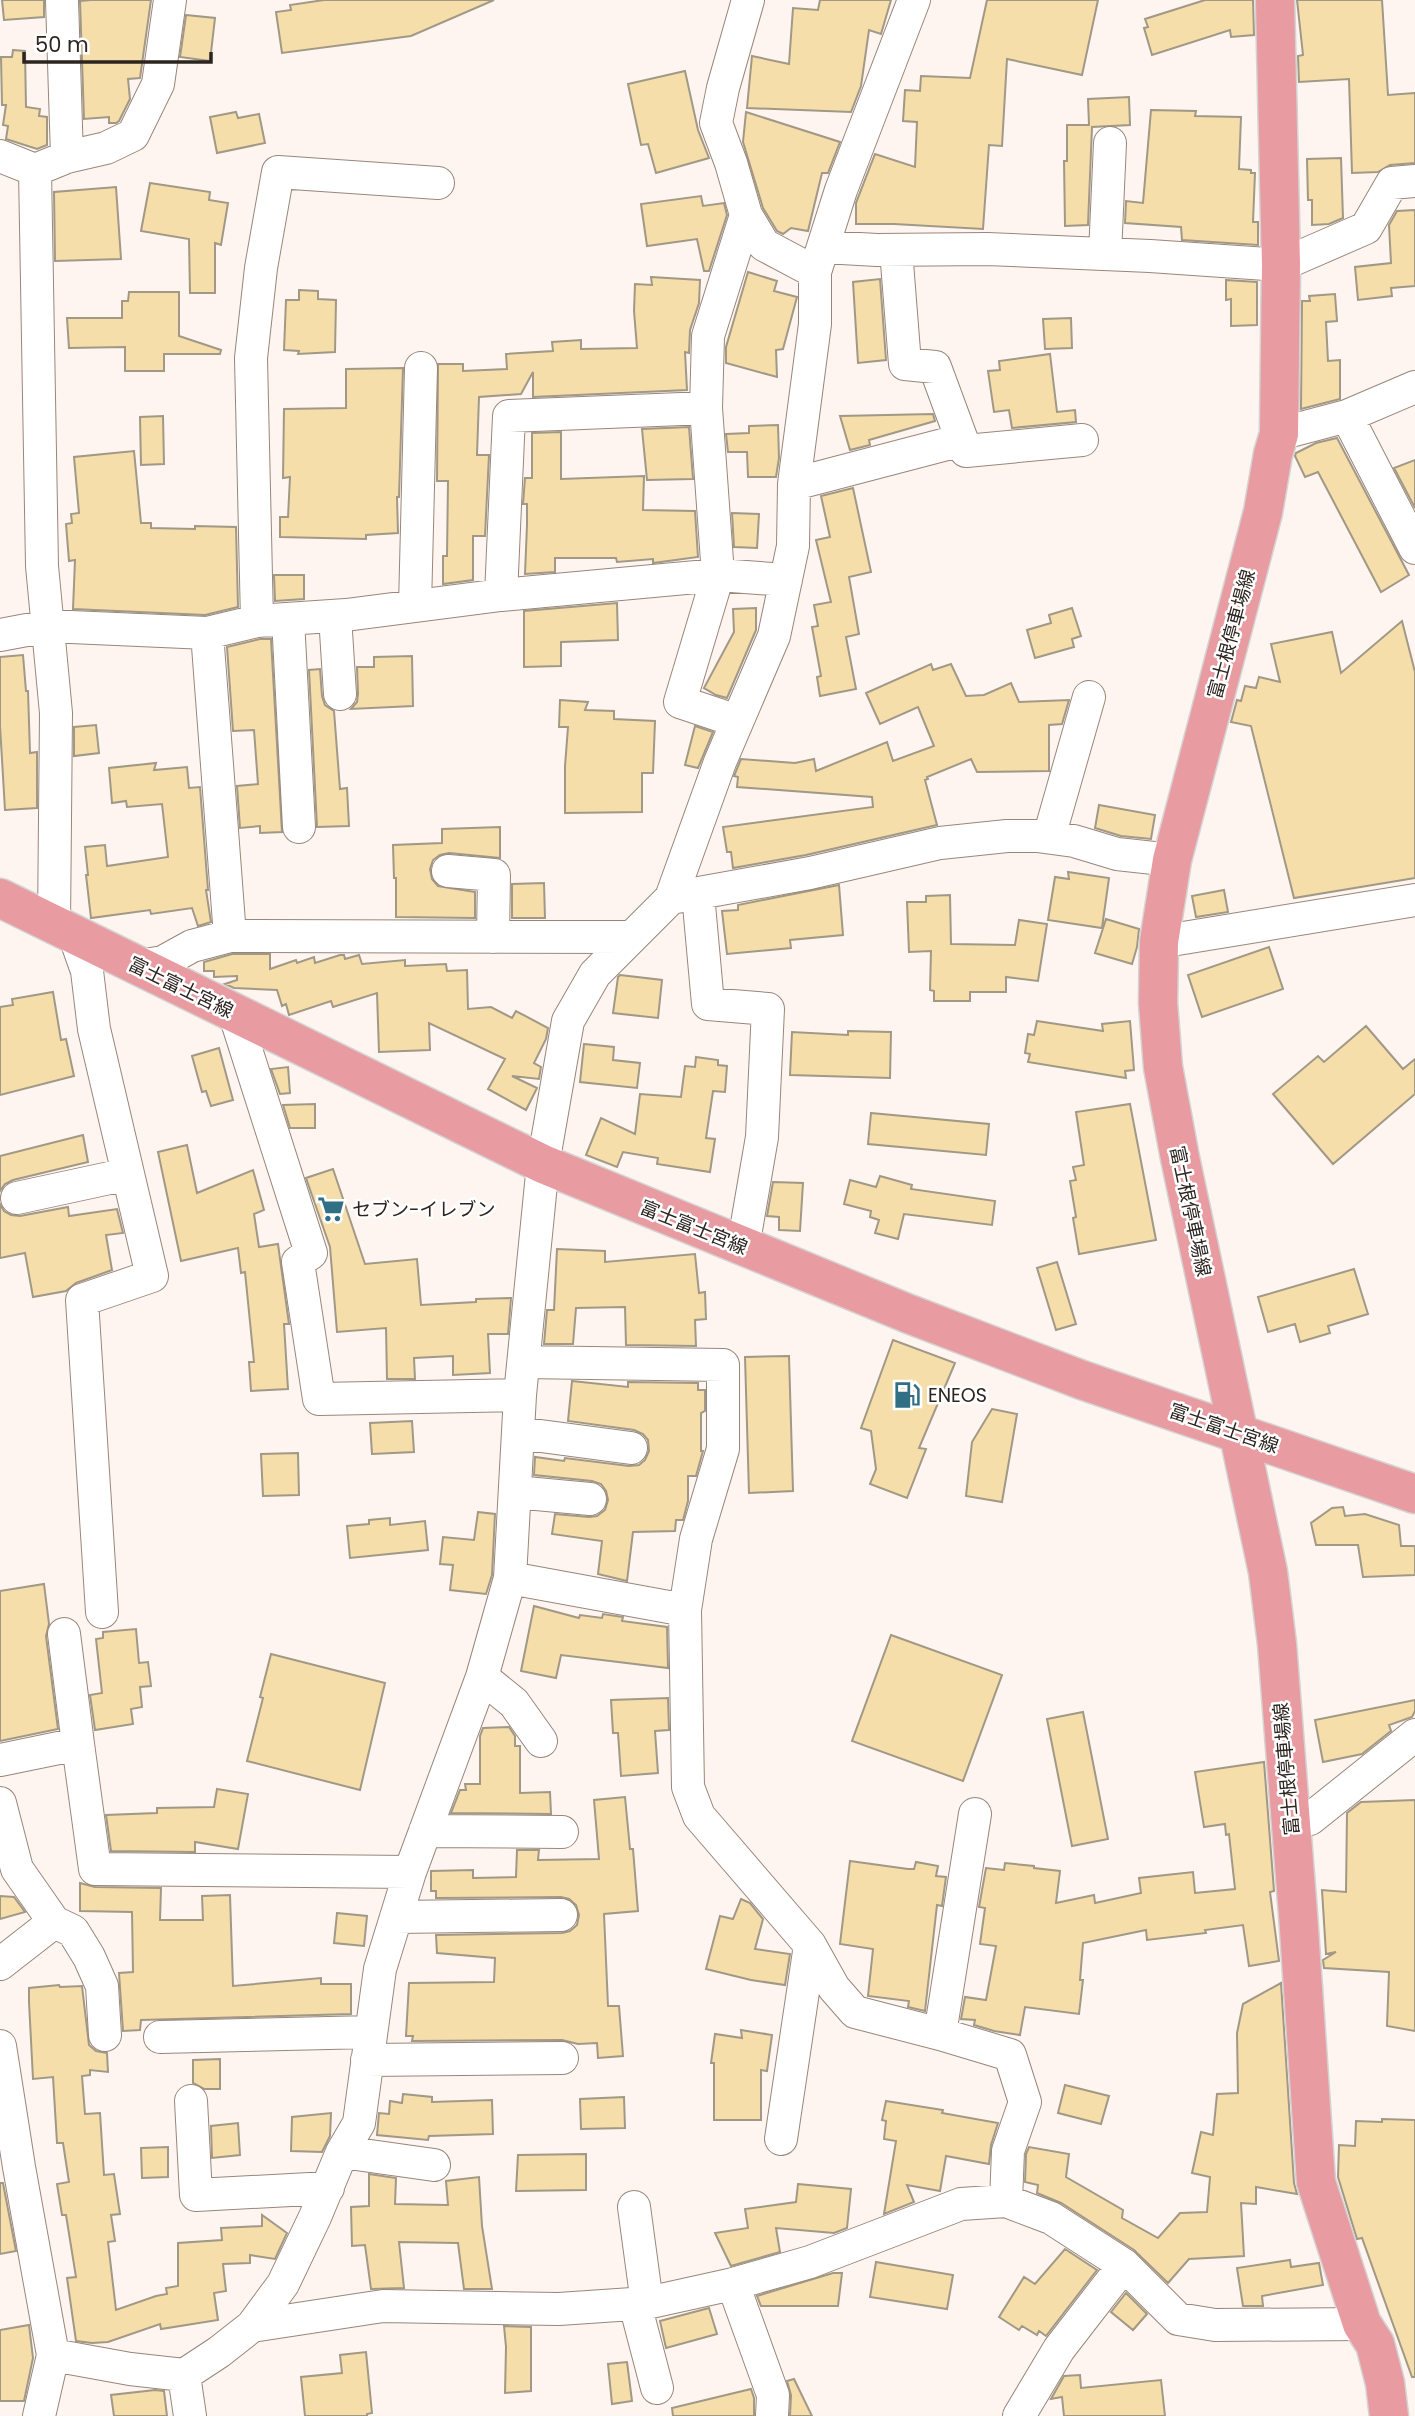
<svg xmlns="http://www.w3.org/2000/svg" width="1415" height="2416" font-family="Poppins,'Noto Sans JP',sans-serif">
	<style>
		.building { fill: #f6deab; stroke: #a19885; stroke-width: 2 }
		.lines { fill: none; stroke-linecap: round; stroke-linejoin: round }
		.minor-casing { stroke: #99867a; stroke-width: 34 }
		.major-casing { stroke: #d5d3d2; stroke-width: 41 }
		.minor { stroke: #fff; stroke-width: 32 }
		.major { stroke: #e99ba2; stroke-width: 38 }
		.labels { text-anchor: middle; stroke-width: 5; stroke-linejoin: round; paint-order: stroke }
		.street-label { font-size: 19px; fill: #2c241f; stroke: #fff }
		.poi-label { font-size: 19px; fill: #2c241f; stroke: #fff; text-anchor: start }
	</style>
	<rect width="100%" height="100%" fill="#fef5f1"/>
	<!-- building -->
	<path class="building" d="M2,0H44V17L4,20Z
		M91,0H151L140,78L128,79L130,99L119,121L116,123H109V117L84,119L80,1Z
		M324,0H494L411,36L282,53L276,12L291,10L290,5Z
		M820,0H891L881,34L869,30L861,86L851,112L747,108L752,56L789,64L793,8L818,10Z
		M987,0H1098L1082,75L1007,59L1002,146L989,145L983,229L894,224H856V203L875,154L915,167L917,122L903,121L905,90L920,91L921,76L970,78Z
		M1205,0H1253L1254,35L1231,37L1230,30L1152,55L1144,28L1148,27L1145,19Z
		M1297,0H1382L1388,95L1415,93V163L1390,165L1378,172L1352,173L1349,79L1299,82L1298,56L1303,55Z
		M186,15L215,18L210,61L180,57Z
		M13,50L25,51L26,107L40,109L39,116L47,117V145L37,149L6,139L8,126L3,125L6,105H2L1,57H12Z
		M685,71L698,130L709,158L656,173L648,144L641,145L628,84Z
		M1129,97L1130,125L1092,127L1088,225L1065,226L1064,161H1067V125H1089L1088,99Z
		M1151,110L1196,111L1195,116L1241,117L1239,169L1251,170V173H1255L1253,222H1258V245L1182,240L1181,227L1125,223L1126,201L1143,203Z
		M236,112L238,118L259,114L265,143L217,153L210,117Z
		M746,112L840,142L828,173H822L808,231L791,228L783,234L777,231L763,208L743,142Z
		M1341,158L1343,218L1329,224L1312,225V200H1308L1307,159Z
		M150,183L210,192L209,200L228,203L221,245L215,243V293H190L189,239L141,231Z
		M116,187L121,259L55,261L54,192Z
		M701,196L703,206L724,203L727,215L709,271H704L697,239L647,246L641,204Z
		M1415,210V286L1391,288L1392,296L1358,300L1355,267L1391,263L1389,225L1397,211Z
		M748,272L777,281L774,291L797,297L783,349L776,350L777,377L726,363V347Z
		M651,277L700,280L699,303L690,330L689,353L685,352L687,390L533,397V372L521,394L479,397L477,455H489L485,536H473V580L443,584V556H447L448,481H437L438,364H463V371L507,369L506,354L553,351L552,342L581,340V349L637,348L634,311L635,284L652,285Z
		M880,279L886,360L858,363L853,282Z
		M1226,280L1257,282V325L1231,326V299L1226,300Z
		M299,290L318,291V299L336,300L335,352L298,354L299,351L284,350L286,300H299Z
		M129,292H179V336L221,350L220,354H164V371H125V347L69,348L67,318H122V301H128Z
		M1335,294L1337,321L1326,322L1328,361L1340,360V399L1301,409L1302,301H1310L1309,296Z
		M1071,318L1072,348L1045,349L1043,319Z
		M1050,354L1057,412L1075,410L1076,422L1012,428L1009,410L994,412L988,371L1000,370L999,361Z
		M403,368L399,497H397L398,533L366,535V539L280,537V517H288L290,477L283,478L284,409L346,408V369Z
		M933,414L935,421L869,440L870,445L850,450L840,416Z
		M163,416L164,464L141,465L140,417Z
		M778,425L779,458L776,477H748L747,452H728L726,434L749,433V426Z
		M689,427L693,479L647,480L642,429Z
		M561,432V479L644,476L643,510L695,511L698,557L653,563V559L617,562L616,558H555V572L525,574L527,525V504H523L525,478H532V433Z
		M1337,438L1409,575L1381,592L1318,472L1305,477L1295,456L1296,453L1316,443Z
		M134,451L141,523H151V528L195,529V526L236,527L238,607L205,615L73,609L75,560L69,561L66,524L72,523L71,514L79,513L74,457Z
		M1415,460V508L1394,468Z
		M853,488L871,572L849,577L859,634L846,637L856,689L820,696L817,677L821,676L812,627L818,626L814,605L831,602L816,540L830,537L821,496Z
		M732,513L759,514L757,548L734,547Z
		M274,575H304V599L275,601Z
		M617,603L618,640L561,642V666L524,667V611Z
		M756,608V630L727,698L716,695L704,688L734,632L733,609Z
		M1072,608L1081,636L1072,639L1074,647L1035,658L1027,630L1051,623L1049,615Z
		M1402,621L1415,672V878L1294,898L1251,726L1231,722L1237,700L1241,701L1245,686L1256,688L1259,677L1280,682L1271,644L1332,632L1341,673Z
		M260,639H271L282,832L260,833V826L240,828L237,786L258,784L254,730L233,731L227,647Z
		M23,655L26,691H28L30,753L37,752V808L5,810L0,726V657Z
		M412,656L413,706L351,709L357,702L358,694L357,667H374V657Z
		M931,664L933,670L951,664L966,696L984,695L1011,683L1019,702L1069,700L1062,724L1049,725V771L977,772L971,759L927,777L928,779L925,780L937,825L806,855L733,868L731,852H727L723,827L873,807L872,797L737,787L738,777L734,776L741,759L795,763L814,759L816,771L887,742L893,761L934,746L918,707L880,724L866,693Z
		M320,669L322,696L325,705L334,711L340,789L347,788L349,826L317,827L309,670Z
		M560,700L588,702L585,710L614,711V719L655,721L653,773H642V812L565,813V766L568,727H559Z
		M96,725L99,753L74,756V727Z
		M695,726L713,732L698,768L685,765Z
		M156,763L154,770L187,767L189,788L200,787L208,890H206L211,922L198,926L192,908L151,914L150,910L91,918L86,875H88L85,847L105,845L107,866L168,857L162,804L127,807L126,801L112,803L109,768Z
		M1099,805L1155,815L1151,839L1121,836L1095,828Z
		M500,827V858L449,853L440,855L433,860L430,869L432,879L438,886L475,892V918L396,917V878H394L393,845L442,843V829Z
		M1068,872L1109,878L1102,928L1048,920L1055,877L1069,879Z
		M544,883L545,918H512V884Z
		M839,885L843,935L790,940L791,948L727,954L722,911L738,910V905Z
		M1224,890L1228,912L1196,917L1192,896Z
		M950,895L951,944L1015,945L1019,920L1047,924L1038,981L1006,977V992H970V1001H934V991L930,990L931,951L909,952L907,902H926V896Z
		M1106,919L1139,929L1137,947L1132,964L1095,953Z
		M1269,947L1283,989L1202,1017L1188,975Z
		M232,954H270V969L296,960L297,963L314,957L315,963L340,955H344L345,959L359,955L362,964L405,960V966L446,964L447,971L467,970L468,1009L491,1007L512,1018L516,1011L548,1028L546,1039L534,1063L541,1067L539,1079L512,1076L537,1088L526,1110L488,1089L505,1059L429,1023L430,1050L379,1052L377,993L333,1007L331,1001L289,1015L286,1004L282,1006L277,990L234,988L225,984L237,980V976L214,977V971H204V962Z
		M620,975L662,980L658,1018L613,1013L618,977Z
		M53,992L61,1040L66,1039L74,1076L0,1095V1007L13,1005L12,999Z
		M1037,1021L1103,1031L1102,1024L1130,1021L1134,1070L1125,1071L1126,1078L1028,1062L1030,1054L1025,1053L1028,1034L1034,1035Z
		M1366,1026L1403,1069L1415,1059V1094L1333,1164L1273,1094L1318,1056L1324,1062Z
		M848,1031L891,1032L890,1078L790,1075L792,1032L848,1035Z
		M584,1044L614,1047L613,1060L640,1063L637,1088L580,1082Z
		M219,1048L233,1100L211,1106L206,1091L202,1092L192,1056Z
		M696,1057L718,1060V1065L727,1066L725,1092L713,1091L706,1138L715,1139L710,1172L657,1164L658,1158L623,1152L617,1167L586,1155L601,1118L635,1134L640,1094L681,1097L685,1066L695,1067Z
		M288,1067L290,1093L280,1094L271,1069Z
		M315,1104V1128H290L283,1105Z
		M1130,1104L1156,1240L1079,1254L1073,1218L1076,1217L1070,1181L1076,1180L1073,1167L1084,1165L1076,1112Z
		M871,1113L989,1124L986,1155L868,1144Z
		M83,1135L88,1162L13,1180L5,1184L0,1191V1156Z
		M187,1145L197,1193L253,1170L264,1210L254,1214L259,1247L278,1244L289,1324H284L288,1389L251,1391L249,1362H254L245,1272L241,1273L238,1248L181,1261L158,1152Z
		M333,1169L365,1264L417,1259L421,1305L476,1302V1299L511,1298L508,1334H488L490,1373L453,1375V1356L414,1358L415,1379H387L386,1328L337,1332L330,1247L306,1178Z
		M880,1176L912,1185L911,1189L995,1201L992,1225L904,1214L898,1239L875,1233L879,1220L870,1217L871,1211L844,1204L850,1180L876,1187Z
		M773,1182L803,1183L800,1231L779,1230V1217L767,1216Z
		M0,1204L4,1211L11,1215L20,1216L68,1207L69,1216L117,1209L123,1233L106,1235L112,1270L76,1283L66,1291L33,1297L25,1253L0,1258Z
		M557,1249L605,1251V1262L695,1254L699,1293L705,1292L706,1319L695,1320L696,1346L626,1345L625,1307L576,1308L573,1344H544L547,1310H554Z
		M1057,1262L1076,1324L1056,1330L1037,1268Z
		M1354,1269L1368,1314L1328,1326L1330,1333L1300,1342L1295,1324L1268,1332L1258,1297Z
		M893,1340L955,1363L919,1448L926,1449L907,1498L870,1484L876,1469L871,1431L861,1428Z
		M789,1356L793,1491L749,1493L745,1357Z
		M572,1381L628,1387V1382L698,1383V1390H705V1411L701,1413V1451H703L696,1476H688V1501L683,1520H676L675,1531L633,1532L627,1581L598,1574L602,1541L552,1534L555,1514L589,1517L597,1516L605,1510L608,1500L606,1491L601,1484L592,1481L534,1475L535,1457L564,1461L565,1458L629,1466L639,1465L645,1460L649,1451L648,1440L643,1434L634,1430L568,1421Z
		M992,1409L1017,1414L1002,1502L966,1496L972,1442Z
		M412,1421L414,1452L372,1454L370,1423Z
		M298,1453L299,1495L263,1496L261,1454Z
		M1343,1507L1345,1516L1365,1514L1399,1525L1401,1546H1415V1575L1363,1577L1358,1545H1316L1311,1523L1332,1508Z
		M478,1512L495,1514L492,1575L486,1594L450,1590L453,1565L440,1564L443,1537L474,1540Z
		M390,1518V1525L425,1521L428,1550L350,1558L347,1526L369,1524V1520Z
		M44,1584L49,1624L46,1636L58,1729L0,1741V1591Z
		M534,1606L579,1618L580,1615L602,1618L603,1614L623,1617L622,1621L667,1627L668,1668L561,1655L556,1678L521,1671Z
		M136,1629L139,1663L148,1662L151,1686L140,1687L142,1707L131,1709L133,1724L95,1730L90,1695L102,1693L96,1639L103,1638V1632Z
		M891,1635L1002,1675L963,1781L852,1741Z
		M271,1654L385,1683L360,1790L247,1761L263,1698L260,1697Z
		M668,1698L669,1730L655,1731L658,1773L621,1776L618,1733H613L611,1700Z
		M1415,1700V1711L1412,1717L1389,1725L1391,1731L1362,1754L1323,1762L1315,1720Z
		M1083,1712L1108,1839L1072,1846L1047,1719Z
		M509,1727L515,1736V1746H520V1793L550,1792L551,1814L451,1813L460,1790H466L465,1784H480V1736L483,1728Z
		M1264,1762L1274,1891L1270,1892L1279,1961L1249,1966L1243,1925L1205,1930L1206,1933L1147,1940L1146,1930L1083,1943L1080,1980H1083L1079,2014L1025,2007L1020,2035L994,2031L974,2025L975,2020L961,2019L965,1997L986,2000L996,1946L980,1944L985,1908L979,1907L986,1868L1004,1870L1005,1863L1034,1866V1868L1060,1871L1056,1903L1094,1895L1095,1903L1141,1893L1139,1878L1193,1872L1195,1893L1235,1889L1229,1834L1226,1835L1225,1824L1204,1827L1195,1772Z
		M217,1789L248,1794L238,1849L195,1842V1852L111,1851L106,1815L157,1813V1808L214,1807Z
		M625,1797L630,1849H633L638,1911L604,1914L608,2006H619L623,2056L598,2058L597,2043L578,2044L562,2040L412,2041L413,2036H406L409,1983L494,1982L495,1958L437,1953L436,1935L562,1933L570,1931L577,1925L579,1915L576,1905L569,1899L561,1897L436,1898V1891H431V1871L473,1870V1878L516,1877L517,1850H539L538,1860L599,1859L594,1800Z
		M1415,1800V2031L1387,2026L1389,1972L1324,1968L1323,1960L1336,1952L1326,1954L1322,1890L1346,1892L1347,1813L1361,1802Z
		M850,1861L908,1869H914L916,1862L938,1866L936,1876L946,1877L942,1906L937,1905L925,2011L908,2007L909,2001L868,1996L873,1949L840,1944Z
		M80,1883L95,1887L161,1888L160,1920H203L202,1896L230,1895L233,1986L321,1978V1984H351V2014L141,2020L140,2030L123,2031L119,1973L133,1972L132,1912L80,1911Z
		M0,1896L14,1897L25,1912L0,1919Z
		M741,1899L750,1903L763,1919L755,1949L790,1954L785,1985L751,1980L706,1969L720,1916L733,1919Z
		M337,1913L367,1916L364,1946L334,1943Z
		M1281,1983L1294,2183L1297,2194L1256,2187V2204L1241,2203L1244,2256L1189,2259L1168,2283L1134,2250L1061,2203L1037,2193L1038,2185L1025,2182L1026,2154L1029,2147L1069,2154L1066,2177L1123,2210L1122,2218L1158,2238L1180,2213L1207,2212L1210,2177L1192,2173L1201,2132L1213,2135L1217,2094L1238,2093L1237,2033L1243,2004Z
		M59,1985L60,1987L82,1986L89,2045L96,2051L107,2053L108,2072L90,2070V2075L82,2076L85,2114L100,2113L104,2175L114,2174L120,2214L111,2215L115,2241L108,2242L116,2310L156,2296L167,2294L166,2288L178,2286V2243L222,2240L221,2228L262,2226V2215L287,2233L275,2259L250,2255V2263L223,2264L226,2291L214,2293L218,2320L161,2329L160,2324L108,2342L92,2343L76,2341L67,2278L76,2277L66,2215H62L57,2184L69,2182L63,2143H57L53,2077L33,2079L29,2002V1988Z
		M741,2030L772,2035L767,2071L761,2070V2120H714V2063H711L715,2034L742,2038Z
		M220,2059V2089H204L193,2083V2060Z
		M1065,2085L1109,2096L1101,2124L1058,2113Z
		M403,2094L432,2097V2102L492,2100L493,2134L429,2136L428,2140L377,2135L379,2113L389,2114L390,2101L402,2103Z
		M624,2097L625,2128L581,2129L580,2099Z
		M886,2101L943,2110L942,2113L998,2123L991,2145L989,2164L946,2156L940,2191L907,2185L914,2202L884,2214L896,2141L884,2139L886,2121L882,2120Z
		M331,2113L330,2136L322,2152L291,2151L292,2117Z
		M1382,2119L1415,2120V2377H1412L1362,2238L1357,2239L1338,2177L1339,2145L1355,2146L1356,2121L1382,2122Z
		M238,2123L240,2155L212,2158L211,2126Z
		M168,2147V2177L142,2178L141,2148Z
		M586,2154V2190L516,2191L518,2155Z
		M369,2174L396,2178L395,2204L448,2205L446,2181L479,2177L482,2226L492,2289H464L458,2243L399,2242L404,2288L371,2289L365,2245L352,2246L351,2207L369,2206Z
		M0,2183H3L16,2251L0,2254Z
		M798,2184L851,2189L847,2228L834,2233L776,2228L780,2252L731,2266L715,2233L748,2228L745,2209L796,2202Z
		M1065,2249L1097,2270L1046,2336L1039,2331L1037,2335L1022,2326L1019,2330L999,2317L1024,2277L1035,2284Z
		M1290,2260L1291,2267L1319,2263L1323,2285L1262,2296L1263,2306H1243L1237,2268Z
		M876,2262L953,2275L947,2309L870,2297Z
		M833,2273H842L838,2306H761L757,2296Z
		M1126,2293L1147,2314L1133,2330L1111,2312Z
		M709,2308L717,2334L666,2348L660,2321Z
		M29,2325L33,2358L24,2401H0V2330Z
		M504,2326L531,2327V2391L505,2393L506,2347Z
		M366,2352L372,2413L367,2414V2416H305L301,2377L342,2373L340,2355Z
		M627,2362L632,2401L612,2404L608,2364Z
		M1080,2375L1081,2388L1161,2380L1165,2416H1064L1062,2397L1051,2399L1064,2376Z
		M794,2379L812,2416H790L791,2395L787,2381Z
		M751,2389L754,2398V2416H673L672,2408Z
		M155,2390L164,2391L167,2416H114L111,2395Z"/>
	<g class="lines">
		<defs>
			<path id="minor" d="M62,0L67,157
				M748,0L723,88L716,123L731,163L746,215L764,245L815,272
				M0,156L35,170
				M824,247L877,250L987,249L1150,256L1281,265L1366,228L1392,183L1415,181
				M896,250L905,364L935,367L966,451L1082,440
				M1105,254L1110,143
				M1347,416L1415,548
				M1279,434L1347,416L1415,387
				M794,484L962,440
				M501,595L509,416L706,408
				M415,606L421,368
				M335,616L340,694
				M288,619L299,827
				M257,621L251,358L261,268L278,172L438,183
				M207,633L230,936
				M0,635L48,626L207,633L257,621L346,615L501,595L718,575L786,580
				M737,721L680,702L718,575L706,408L708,336L746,215
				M1049,837L1089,697
				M448,871L494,875L493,937
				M698,894L708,1004L768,1009L762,1137L743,1247
				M671,898L810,873L940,843L1007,836H1037L1074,841L1117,854L1172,860
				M54,925L56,713L42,566L35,170L67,157L106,148L133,135L158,84L170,0
				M74,934L87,971L94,1029L152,1276L82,1300L102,1612
				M1159,942L1415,900
				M139,966L163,962L192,946L230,936L632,937
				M234,1012L311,1253L298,1262L319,1399L520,1395
				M17,1198L128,1174
				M524,1362L723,1365V1449L696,1539L685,1610L688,1787L699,1816L810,1945L834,1988L855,2012L940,2034L1010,2055L1025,2102L1008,2151L1006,2201
				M518,1433L631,1448
				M515,1492L590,1499
				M510,1578L685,1610
				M64,1634L78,1744
				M482,1677L514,1703L541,1741
				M0,1760L78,1744L95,1869L410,1872
				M0,1803L17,1869L54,1922L73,1931L89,1957L102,1986L105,2035
				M1290,1823L1310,1819L1415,1735
				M425,1831L562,1832
				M396,1917L561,1915
				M0,1964L54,1922
				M940,2034L975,1814
				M160,2037L371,2032
				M0,2046L19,2167L53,2355L39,2416
				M367,2060L562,2058
				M191,2101L196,2195L328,2188
				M781,2139L810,1945
				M342,2152L434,2165
				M634,2207L647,2303
				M733,2284L773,2395L772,2416
				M635,2304L657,2388
				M252,2326L383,2306L559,2309L647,2303L733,2284L810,2262L961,2204L1006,2201L1051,2218L1124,2265L1178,2319L1215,2325L1362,2324
				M53,2355L130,2369L184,2375L219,2352L252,2326L283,2284L315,2217L342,2152L359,2123L380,1969L410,1872L482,1677L510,1578L520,1395L543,1164L568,1021L595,974L671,898L720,762L774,636L793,546L794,484L815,324V272L841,190L914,0
				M184,2375L190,2416
				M1019,2416L1059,2349L1124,2265"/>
			<path id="major" d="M1275,0L1281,265L1279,434L1273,454L1263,512L1172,860L1159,942L1158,1003L1163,1067L1180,1158L1268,1572L1277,1644L1298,1914L1316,2182L1362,2324L1375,2344L1385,2383L1389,2416
				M0,898L543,1164L909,1314L1082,1380L1415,1494"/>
		</defs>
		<!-- minor casing -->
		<use href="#minor" class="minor-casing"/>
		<!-- major casing -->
		<use href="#major" class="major-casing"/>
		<!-- minor -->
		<use href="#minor" class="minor"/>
		<!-- major -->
		<use href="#major" class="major"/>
	</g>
	<!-- icons -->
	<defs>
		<symbol id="supermarket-bare" viewBox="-9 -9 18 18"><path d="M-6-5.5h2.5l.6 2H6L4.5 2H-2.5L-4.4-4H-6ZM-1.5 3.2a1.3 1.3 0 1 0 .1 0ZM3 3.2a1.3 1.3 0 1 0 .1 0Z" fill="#306f84" stroke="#fff" stroke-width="2.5" paint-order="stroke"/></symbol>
		<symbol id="fuel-bare" viewBox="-9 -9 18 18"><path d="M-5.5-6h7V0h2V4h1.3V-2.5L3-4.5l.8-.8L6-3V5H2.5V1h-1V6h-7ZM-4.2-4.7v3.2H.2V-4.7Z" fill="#306f84" stroke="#fff" stroke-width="2.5" paint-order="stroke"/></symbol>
	</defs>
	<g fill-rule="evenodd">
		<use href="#supermarket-bare" x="312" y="1190" width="38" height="38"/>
		<use href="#fuel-bare" x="888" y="1376" width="38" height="38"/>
	</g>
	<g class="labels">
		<!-- street labels -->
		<g class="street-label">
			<text transform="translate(1231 634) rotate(-75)" y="7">富士根停車場線</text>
			<text transform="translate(181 987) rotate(26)" y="7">富士富士宮線</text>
			<text transform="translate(1191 1211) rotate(78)" y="7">富士根停車場線</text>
			<text transform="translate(694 1227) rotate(22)" y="7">富士富士宮線</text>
			<text transform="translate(1224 1428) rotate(19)" y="7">富士富士宮線</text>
			<text transform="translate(1286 1769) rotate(-95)" y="7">富士根停車場線</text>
		</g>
		<!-- poi labels -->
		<g class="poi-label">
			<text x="352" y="1216">セブン-イレブン</text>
			<text x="928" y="1402">ENEOS</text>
		</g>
	</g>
	<!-- scale -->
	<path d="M24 52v10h187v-10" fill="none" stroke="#2c241f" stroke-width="3.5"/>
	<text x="35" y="52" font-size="21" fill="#2c241f" stroke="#ffffff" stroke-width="5" paint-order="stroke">50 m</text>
</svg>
